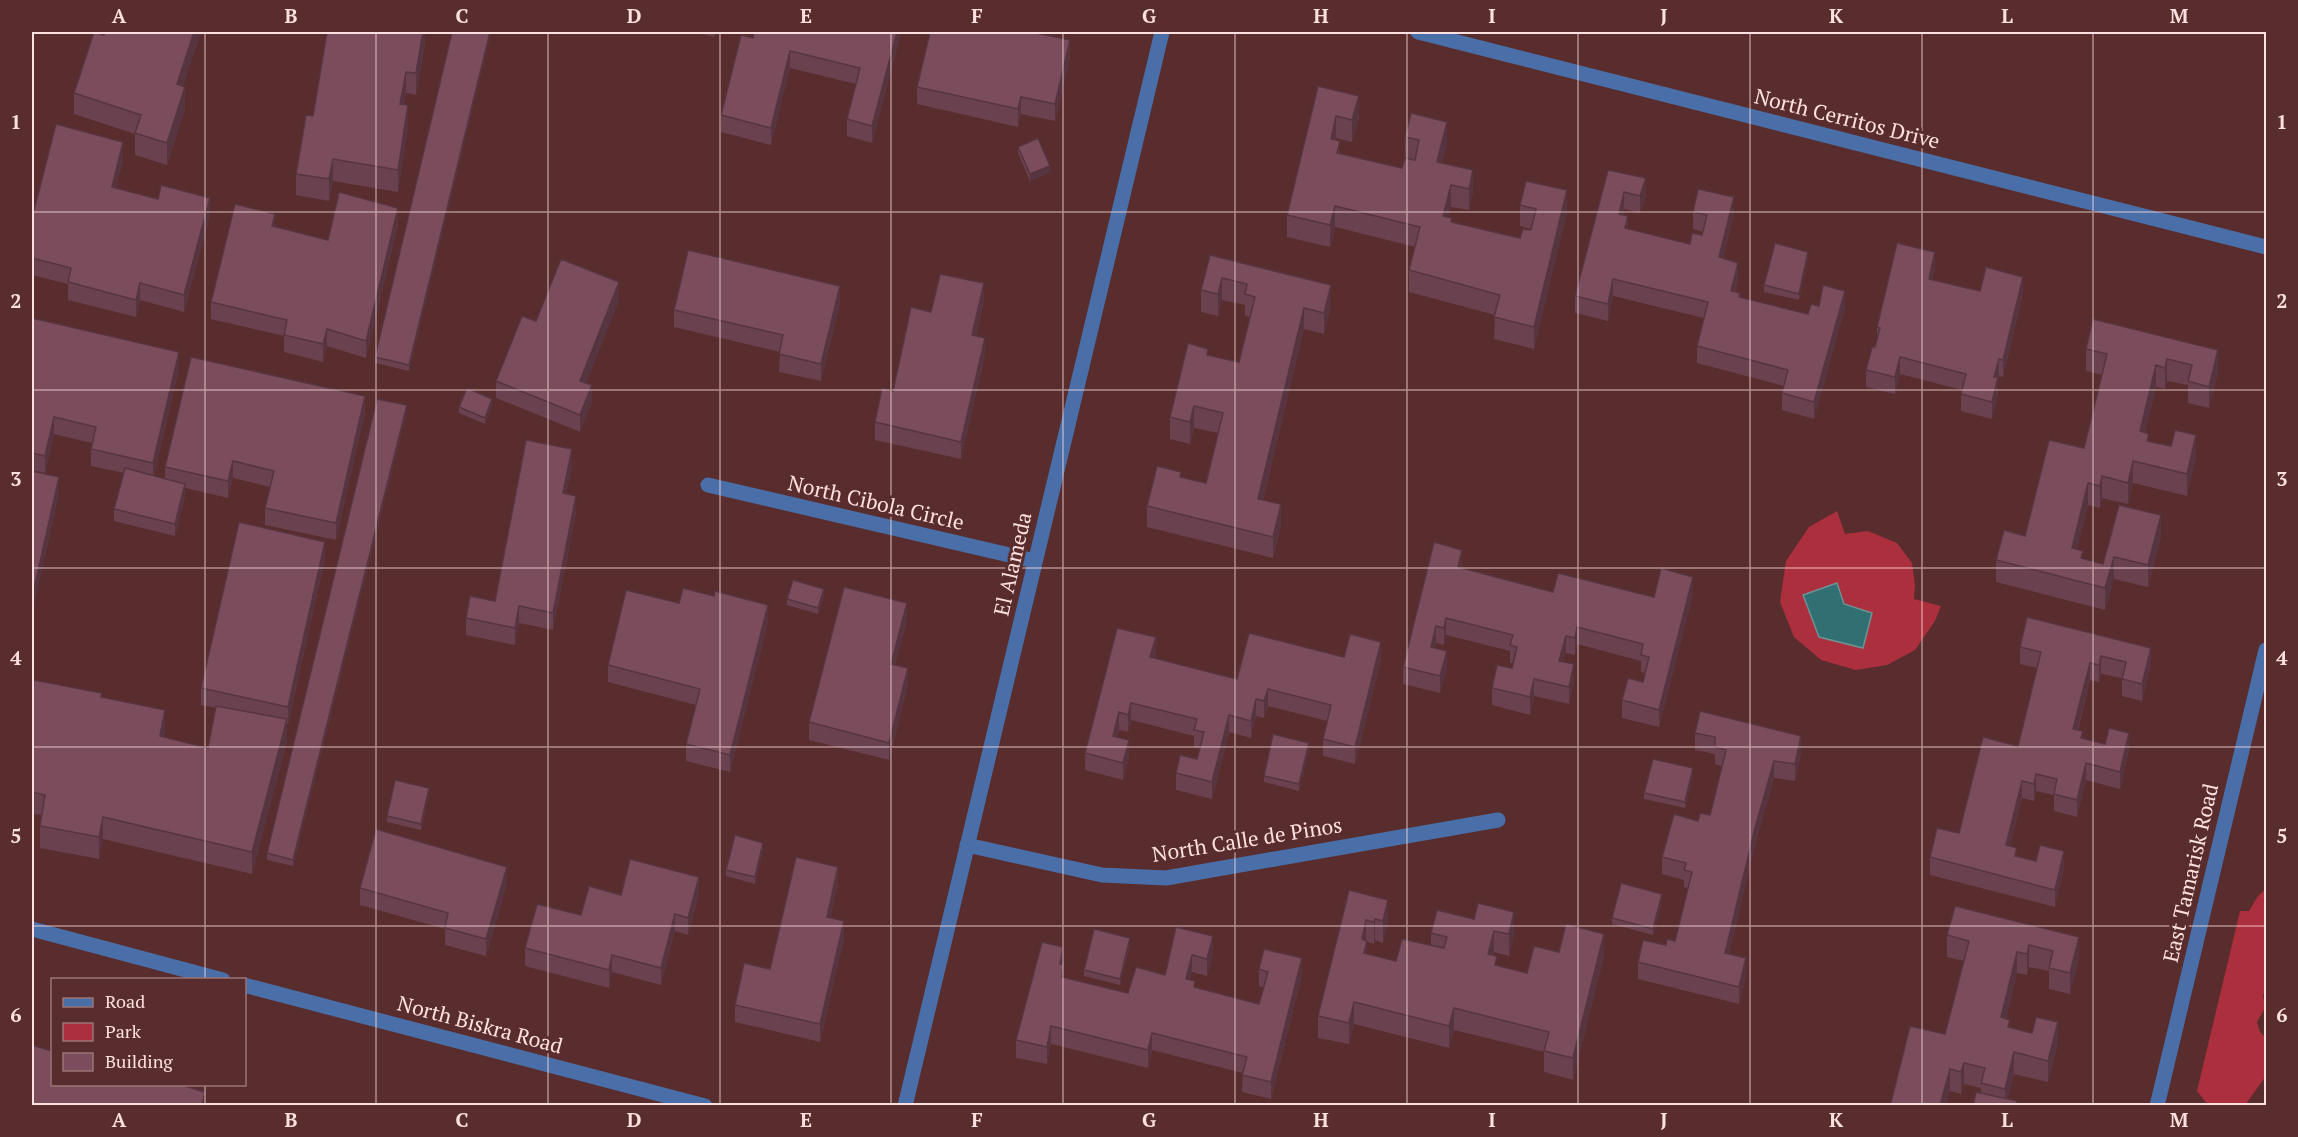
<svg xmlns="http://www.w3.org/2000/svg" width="2298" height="1137" font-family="'PT Serif',serif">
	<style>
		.green { fill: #ac2f3d }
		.water { fill: #307073; stroke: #6e9294; stroke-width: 1.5 }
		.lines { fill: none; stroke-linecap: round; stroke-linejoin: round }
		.street { stroke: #4a6fa8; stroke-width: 15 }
		.wall { fill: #6a414f }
		.shaded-wall { fill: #563540 }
		.building { fill: #7b4c5c; stroke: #563540; stroke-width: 1.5 }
		.grid { fill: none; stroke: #fee0e0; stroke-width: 1.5; stroke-opacity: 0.55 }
		.labels { text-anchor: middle; stroke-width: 6; stroke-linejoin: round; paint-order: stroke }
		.street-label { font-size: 21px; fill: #fee0e0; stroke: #592c2d }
		.neatline { fill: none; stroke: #fee0e0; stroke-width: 2 }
		.grid-label { font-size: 20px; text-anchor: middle; font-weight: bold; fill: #fee0e0 }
	</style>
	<rect width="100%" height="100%" fill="#592c2d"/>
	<!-- green -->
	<path class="green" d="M1837,511L1845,534L1868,531L1897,543L1912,563L1915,585L1914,599L1941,606L1935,621L1915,650L1887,665L1856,670L1821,660L1794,637L1780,602L1786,561L1809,527Z
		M2266,889V990L2263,995L2265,1008L2257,1022L2260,1032L2266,1038V1076L2245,1105H2208L2197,1091L2240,911H2249L2258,896Z"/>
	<!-- water -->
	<path class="water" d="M1837,583L1844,604L1872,613L1863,648L1819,637L1803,595Z"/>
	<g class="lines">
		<!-- street -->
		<path class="street" d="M1418,32L2266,247
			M708,485L1035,561
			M967,845L1102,875L1166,878L1498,820
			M32,929L223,980
			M244,985L705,1106
			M905,1106L1162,32
			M2157,1106L2266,650"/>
	</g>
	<!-- wall -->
	<path class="wall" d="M105,32H201L183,86L185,109L167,165L135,155V134L74,114V93Z
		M425,32V44L416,95L406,93L404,104L408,127L398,192L333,181L329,201L296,195V174L313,116Z
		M452,32H491L409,371L375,363V357Z
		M696,32H716L714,37Z
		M901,32L872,143L847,136V119L856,84L790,68L771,145L721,132V115L753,38Z
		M1070,57L1055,121L1021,114L1018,127L917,104V87Z
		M1318,86L1359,117L1352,142L1336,138V140L1340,153L1402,168L1405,158V137L1447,144L1442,163L1473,192L1469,210L1451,207L1448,217L1452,222L1520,238L1531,230V229L1520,226V205L1567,212L1534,349L1494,339L1495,315L1409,292V270L1415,247L1335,227L1330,247L1287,237V215Z
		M1018,147L1050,172L1030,181L1018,153Z
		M123,159L116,188L210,215L184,312L140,300L136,317L68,300V284L32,275V218Z
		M1608,170L1646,195L1640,213L1624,209L1623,215L1628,229L1690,244L1702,235L1703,232L1693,229V212L1734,214L1723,259L1738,280L1735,292L1740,298L1808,314L1819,306L1845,308L1814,419L1782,410V393L1784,386L1697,363V346L1704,318L1613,296L1608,321L1575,313V296Z
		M398,225L366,358L327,346L323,362L284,352V336L211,319V302L275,226L328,240Z
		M1210,255L1331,306L1324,334L1304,329L1263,500L1281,525L1273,558L1147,527V506L1181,478L1206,483L1218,433L1194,428L1190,444L1170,439V417L1208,355L1239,362L1250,317L1245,316V305L1222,300L1218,316L1201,312V290Z
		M1808,258L1799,300L1764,292V285Z
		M1935,269L1932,280L1980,291L2023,294L2003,377L1999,376L1998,381V394L1992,419L1961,411V394L1962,390L1900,374L1895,394L1866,387V370L1877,341V327Z
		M619,300L586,383L592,402L580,432L496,398V381Z
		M984,300L976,336L985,355L961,459L875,440V422L893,391L931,312Z
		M840,303L821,381L779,372L780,352L674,327V310Z
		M32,318L179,369L154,476L165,479V467L365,413L336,540L265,525V508L270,487L233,478L228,498L185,488V496L175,536L114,521V509L124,473L91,466V449L92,443L54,434L45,473L32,470Z
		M2093,319L2218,372L2209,408L2188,403V385L2167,381L2165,389L2156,387L2145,433L2149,441L2196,457L2187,496L2133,483L2128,504L2102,498L2100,508L2088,505L2077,549L2083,559L2103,564L2119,505L2161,537L2148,587L2114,579L2105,610L1996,582V560L2025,536L2084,448L2102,375L2086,371V349Z
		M492,405L485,424L459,413V407Z
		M407,411L293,866L267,860V853Z
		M572,466L566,494L576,513L553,630L519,623L515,645L466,635V618L495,601Z
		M325,559L288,724H287V741L252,874L103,839L99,859L40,848V826L42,815L32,814V695L102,698L165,732L164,737L208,748L216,708L201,705V688Z
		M1462,568L1553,592L1654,597L1693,594L1659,727L1622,718V700L1643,682L1645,673L1641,672V661L1577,644L1575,655L1566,653L1563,662L1574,682L1569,704L1534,696L1530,715L1492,705V688L1512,668L1513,663H1510V651L1446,635L1444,645L1436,643L1435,648L1447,668L1440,693L1403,684V667Z
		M824,595L818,614L787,605V599Z
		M679,603L768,622L730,772L686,761V744L696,705L608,682V665Z
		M2027,617L2151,665L2142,701L2122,696V678L2101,674L2099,682L2090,680L2078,730L2083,738L2129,750L2120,789L2086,780L2077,817L2054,811V795L2036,791L2034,801L2022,798L2010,846L2017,856L2064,868L2055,907L1930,875V857L1959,833L2018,746L2037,668L2020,664V647Z
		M907,620L895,665L908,685L889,760L809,740V722Z
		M1156,655L1155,658L1237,679L1344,657L1381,659L1355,764L1323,756V739L1327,721L1268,706L1264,718L1256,716L1251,738L1229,732L1212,799L1176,790V773L1197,759L1200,748L1194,747V736L1131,720L1128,732L1119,730L1117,737L1129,757L1123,780L1085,770V753Z
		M1695,733L1801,753L1795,781L1774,778L1755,845L1729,954L1746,975L1739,1004L1638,979V962L1675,941L1688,888L1684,887V880L1662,874V857L1698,821L1710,815L1722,766L1715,764V754L1695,750Z
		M1309,750L1299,791L1264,782V776Z
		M1693,774L1685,808L1644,799V793Z
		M429,794L421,830L387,822V816Z
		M763,849L755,884L726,876V870Z
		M507,884L486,956L445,945V929L360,905V888Z
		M838,884L830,918L844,939L820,1042L735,1022V1005L770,969Z
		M1349,890L1388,922L1383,943L1375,940L1374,944L1367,942V954L1396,961L1431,946V933L1437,910L1514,933L1509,956L1494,952L1493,955L1497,966L1527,973L1559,952L1604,955L1573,1080L1544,1072V1052L1454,1030L1449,1048L1354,1024L1349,1044L1318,1038V1016Z
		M699,894L688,935L675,931L661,985L612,972L609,988L525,966V948L581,915L621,895Z
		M1662,900L1653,935L1612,924V918Z
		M1955,906L2079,958L2070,994L2049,989V971L2029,967L2027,975L2017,973L2006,1019L2010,1027L2058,1043L2048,1082L2014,1074L2007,1099L2017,1106L1981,1093V1088L1964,1084L1961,1094L1950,1091L1890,1106L1945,1034L1964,961L1947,957V935Z
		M1176,927L1213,953L1207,976L1192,972L1190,980L1195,988L1259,1004L1264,988L1259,986V969L1302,975L1271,1099L1242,1092L1243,1073L1152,1050L1148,1068L1051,1044L1047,1064L1016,1058V1040L1063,965L1064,978L1128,993L1165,975Z
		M1130,944L1120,985L1084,976V970Z"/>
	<!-- shaded-wall -->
	<path class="shaded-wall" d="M194,32H201L177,105V84Z
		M421,32H425V44L416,95V73Z
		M490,32H491L409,371V365Z
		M897,32H901L872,143V126Z
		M1070,40V57L1055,121V104Z
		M790,51V68L771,145V128Z
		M406,72V93L400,125V104Z
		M185,87V109L167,165V143Z
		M1359,96V117L1352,142V120Z
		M1021,97V114L1018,127V109Z
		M408,105V127L398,192V170Z
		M1336,116V138L1331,160V139Z
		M1447,122V144L1437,184V162Z
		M123,142V159L112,204V187Z
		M333,159V181L329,201V179Z
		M1050,166V172L1030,181V174Z
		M1473,170V192L1469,210V189Z
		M1646,178V195L1640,213V196Z
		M1451,185V207L1443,237V216Z
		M1567,190V212L1534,349V327Z
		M1624,192V209L1619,231V214Z
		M1734,197V214L1719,275V257Z
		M210,198V215L184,312V295Z
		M1335,206V227L1330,247V225Z
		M398,208V225L366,358V341Z
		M275,214V231L272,226Z
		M1628,216V233L1625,228Z
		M1808,252V258L1799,300V294Z
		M1935,252V269L1929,296V279Z
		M1738,263V280L1731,308V291Z
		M2023,277V294L2003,377V360Z
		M1222,278V300L1218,316V294Z
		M1613,279V296L1608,321V304Z
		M619,282V300L580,398V381Z
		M140,283V300L136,317V300Z
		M984,283V300L972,352V335Z
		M1331,285V306L1324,334V313Z
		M840,286V303L821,381V364Z
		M1845,291V308L1814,419V402Z
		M1304,308V329L1258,520V499Z
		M327,329V346L323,362V344Z
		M985,338V355L961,459V442Z
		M2218,350V372L2209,408V387Z
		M179,352V369L153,480V463Z
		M1900,357V374L1895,394V377Z
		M1999,359L1998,394L1992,419V402L1994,377Z
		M2167,359V381L2165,389V368Z
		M2156,365V387L2140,453V431Z
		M592,385V402L580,432V415Z
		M365,396V413L336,540V523Z
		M492,399V405L485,424V418Z
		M407,405V411L293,866V860Z
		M1194,406V428L1190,444V422Z
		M54,417V434L45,473V456Z
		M2196,435V457L2187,496V474Z
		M572,449V466L563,510V493Z
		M233,461V478L228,498V481Z
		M2133,461V483L2128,504V483Z
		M2102,476V498L2100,508V486Z
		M59,477V495L32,615V598Z
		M2088,483V505L2072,569V548Z
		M185,484V496L175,536V524Z
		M576,496V513L553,630V613Z
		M1281,504V525L1273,558V537Z
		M2161,515V537L2148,587V565Z
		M325,542V559L288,724V707Z
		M1462,550V567L1458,584V567Z
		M2114,557V579L2105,610V588Z
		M1693,577V594L1659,727V710Z
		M824,589V595L818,614V608Z
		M907,603V620L891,681V664Z
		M768,605V622L730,772V755Z
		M519,606V623L515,645V628Z
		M1446,618V635L1444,645V628Z
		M1436,626V643L1431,664V647Z
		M1577,627V644L1575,655V638Z
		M1566,636V653L1559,678V661Z
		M1156,637V655L1150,674V657Z
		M1381,642V659L1355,764V747Z
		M2151,648V665L2142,701V684Z
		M1447,651V668L1440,693V676Z
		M2101,656V674L2099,682V665Z
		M2090,663V680L2073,746V729Z
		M1574,664V682L1569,704V687Z
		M908,668V685L889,760V743Z
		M1534,679V696L1530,715V697Z
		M1268,689V706L1264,718V701Z
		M1256,699V716L1251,738V721Z
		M1131,703V720L1128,732V715Z
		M165,710V732L160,758V736Z
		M1119,712V730L1113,753V736Z
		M1229,715V732L1212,799V782Z
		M287,719V741L252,874V852Z
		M2129,733V750L2120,789V772Z
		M1801,736V753L1795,781V764Z
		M1129,740V757L1123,780V763Z
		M1309,743V750L1299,791V784Z
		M1774,761V778L1755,845L1725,970V953L1755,828Z
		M2086,763V780L2077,817V800Z
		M1693,768V774L1685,808V802Z
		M2036,774V791L2034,801V784Z
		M2022,781V798L2006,862V845Z
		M429,788V794L421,830V824Z
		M103,817V839L99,859V837Z
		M763,843V849L755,884V877Z
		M2064,851V868L2055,907V890Z
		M507,867V884L486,956V939Z
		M838,867V884L827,934V917Z
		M699,877V894L688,935V918Z
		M1662,894V900L1653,935V929Z
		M1388,900V922L1383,943V921Z
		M1514,912V933L1509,956V934Z
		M675,914V931L661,985V968Z
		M1375,919V940L1374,944V922Z
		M1366,920V941L1362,939Z
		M844,921V939L820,1042V1024Z
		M1494,931V952L1488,975V954Z
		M1604,934V955L1573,1080V1058Z
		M1213,936V953L1207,976V959Z
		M2079,937V958L2070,994V973Z
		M1130,938V944L1120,985V979Z
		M1367,941V962L1364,953Z
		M2029,945V967L2027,975V954Z
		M1063,947V965L1060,981V964Z
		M2017,952V973L2001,1039V1017Z
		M612,955V972L609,988V970Z
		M1192,955V972L1186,996V979Z
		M1302,958V975L1271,1099V1082Z
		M1746,958V975L1739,1004V987Z
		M1064,965V983L1062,977Z
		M1354,1002V1024L1349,1044V1023Z
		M1454,1008V1030L1449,1048V1026Z
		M2058,1022V1043L2048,1082V1061Z
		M1051,1026V1044L1047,1064V1047Z
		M1152,1033V1050L1148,1068V1050Z
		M2014,1052V1074L2006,1106H2005V1089Z
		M1964,1063V1084L1961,1094V1072Z
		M1950,1069V1091L1946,1106L1941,1102Z
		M205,1092V1106H202Z"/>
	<!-- building -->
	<path class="building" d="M94,32L104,35L105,32H194L177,84L185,87L167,143L135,133L141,115L74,93Z
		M327,32H423L416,73L406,72L400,104L408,105L398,170L333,159L329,179L296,174L306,115L313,116Z
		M452,32H490L409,365L375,357Z
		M754,32H897L872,126L847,119L860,68L790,51L771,128L721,115L741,35L753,38Z
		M930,32H1031L1070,40L1055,104L1021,97L1018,109L917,87Z
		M1318,86L1359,96L1352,120L1336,116L1331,139L1340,141L1337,153L1402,168L1405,158L1415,160L1419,140L1405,137L1411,113L1447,122L1437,162L1473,170L1469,189L1451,185L1443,216L1452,218L1451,222L1520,238L1523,229L1531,230L1536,209L1520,205L1526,181L1567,190L1534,327L1494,317L1500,295L1409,270L1420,227L1335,206L1330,225L1287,215Z
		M56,124L123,142L112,187L158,199L161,185L210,198L184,295L140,283L136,300L68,282L71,268L32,258V218Z
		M1038,138L1050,166L1030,174L1018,147Z
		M1608,170L1646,178L1640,196L1624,192L1619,214L1628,216L1625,228L1690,244L1692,233L1702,235L1707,215L1693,212L1698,189L1734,197L1719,257L1738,263L1731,291L1740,293L1739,297L1808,314L1811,304L1819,306L1823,285L1845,291L1814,402L1782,393L1788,370L1697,346L1708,302L1613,279L1608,304L1575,296Z
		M339,192L398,208L366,341L327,329L323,344L284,335L287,320L211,302L235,204L275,214L272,226L328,240Z
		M1775,243L1808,252L1799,294L1764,285Z
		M1897,243L1935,252L1929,279L1980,291L1986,267L2023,277L2003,360L1999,359L1994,377H1998L1992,402L1961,394L1966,374L1900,357L1895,377L1866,370L1872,347H1875L1880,328L1877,327Z
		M688,250L840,286L821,364L779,354L783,335L674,310Z
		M1210,255L1331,285L1324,313L1304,308L1258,499L1281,504L1273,537L1147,506L1157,466L1181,472L1180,477L1206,483L1223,413L1194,406L1190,422L1170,417L1188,343L1208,349L1207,355L1239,362L1255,297L1245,294L1247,284L1222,278L1218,294L1201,290Z
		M561,259L619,282L580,381L592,385L580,415L496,381L522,316L536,321Z
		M940,274L984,283L972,335L985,338L961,442L875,422L882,388L893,391L911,307L931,312Z
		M32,318L179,352L153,463L91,449L96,427L54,417L45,456L32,453Z
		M2093,319L2218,350L2209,387L2188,381L2192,365L2167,359L2165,368L2156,365L2140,431L2149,434L2147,441L2171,446L2175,430L2196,435L2187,474L2133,461L2128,483L2102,476L2100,486L2088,483L2072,548L2083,551L2081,558L2103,564L2119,505L2161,515L2148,565L2114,557L2105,588L1996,560L2004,530L2025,536L2049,440L2084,448L2107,354L2086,349Z
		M191,357L365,396L336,523L265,508L274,471L233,461L228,481L165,467Z
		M467,388L492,399L485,418L459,407Z
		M377,399L407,405L293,860L267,853Z
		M526,440L572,449L563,493L576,496L553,613L519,606L515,628L466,618L470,596L495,601Z
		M125,468L185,484L175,524L114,509Z
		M32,471L59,477L32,598Z
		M239,522L325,542L288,707L201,688Z
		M1434,542L1462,550L1458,567L1553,592L1558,573L1654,597L1661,568L1693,577L1659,710L1622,700L1628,678L1643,682L1649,657L1641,655L1643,644L1577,627L1575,638L1566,636L1559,661L1574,664L1569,687L1534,679L1530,697L1492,688L1497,665L1512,668L1517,647L1510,645L1513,635L1446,618L1444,628L1436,626L1431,647L1447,651L1440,676L1403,667Z
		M793,580L824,589L818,608L787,599Z
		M844,587L907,603L891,664L908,668L889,743L809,722Z
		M683,588L714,596L715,591L768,605L730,755L686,744L700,689L608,665L626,590L679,603Z
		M2027,617L2151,648L2142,684L2122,679L2126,662L2101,656L2099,665L2090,663L2073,729L2083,731L2081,738L2105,744L2109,728L2129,733L2120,772L2086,763L2077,800L2054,794L2057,779L2036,774L2034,784L2022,781L2006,845L2017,848L2015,856L2036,861L2040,845L2064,851L2055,890L1930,857L1937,828L1959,833L1983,737L2018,746L2041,652L2020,647Z
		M1117,628L1156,637L1150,657L1237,679L1249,633L1344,657L1350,634L1381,642L1355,747L1323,739L1331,705L1268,689L1264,701L1256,699L1251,721L1229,715L1212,782L1176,773L1180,755L1197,759L1204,732L1194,730L1197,719L1131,703L1128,715L1119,712L1113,736L1129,740L1123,763L1085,753Z
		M34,680L102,693L101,697L165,710L160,736L208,748L216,706L287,719L252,852L103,817L99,837L40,826L45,795L32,792V695Z
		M1700,711L1801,736L1795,764L1774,761L1755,828L1725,953L1746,958L1739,987L1638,962L1643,940L1666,945L1667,939L1675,941L1692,872L1684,870L1686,863L1662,857L1674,814L1698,821L1700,813L1710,815L1726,750L1715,747V737L1695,733Z
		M1273,734L1309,743L1299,784L1264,776Z
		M1653,759L1693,768L1685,802L1644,793Z
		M395,780L429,788L421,824L387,816Z
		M376,829L507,867L486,939L445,928L448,913L360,888Z
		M735,835L763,843L755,877L726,870Z
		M796,857L838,867L827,917L844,921L820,1024L735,1005L744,963L770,969Z
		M630,859L699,877L688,918L675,914L661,968L612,955L609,970L525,948L537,904L581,915L589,886L621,895Z
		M1621,883L1662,894L1653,929L1612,918Z
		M1349,890L1388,900L1383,921L1375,919L1374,922L1366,920L1362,939L1367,941L1364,953L1396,961L1402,939L1444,948L1447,937L1431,933L1437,910L1474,919L1478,903L1514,912L1509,934L1494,931L1488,954L1497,956L1495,965L1527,973L1534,946L1559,952L1566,924L1604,934L1573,1058L1544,1051L1549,1032L1454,1008L1449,1026L1354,1002L1349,1023L1318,1016Z
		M1955,906L2079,937L2070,973L2049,968L2053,951L2029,945L2027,954L2017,952L2001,1017L2010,1020L2008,1027L2032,1033L2036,1017L2058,1022L2048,1061L2014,1052L2005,1089L1981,1083L1985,1068L1964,1063L1961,1072L1950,1069L1941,1102L1954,1106H1890L1910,1026L1945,1034L1969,941L1947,935Z
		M1176,927L1213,936L1207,959L1192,955L1186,979L1195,981L1194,987L1259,1004L1268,972L1259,969L1264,949L1302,958L1271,1082L1242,1075L1247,1057L1152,1033L1148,1050L1051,1026L1047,1047L1016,1040L1042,942L1063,947L1060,964L1064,965L1062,977L1128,993L1136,967L1165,975Z
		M1094,929L1130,938L1120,979L1084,970Z
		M32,1045L52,1051V1084H178L205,1092L202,1106H32Z
		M1976,1092L2017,1101L2016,1106H1973Z"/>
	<!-- grid -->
	<path class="grid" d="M205,32V980M376,32V1106M548,32V1106M720,32V1106M891,32V1106M1063,32V1106M1235,32V1106M1407,32V1106M1578,32V1106M1750,32V1106M1922,32V1106M2093,32V1106M32,212H2266M32,390H2266M32,568H2266M32,747H2266M32,926H2266M205,1084V1106"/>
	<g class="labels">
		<!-- street labels -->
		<g class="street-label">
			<text transform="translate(1847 119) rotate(14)" y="7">North Cerritos Drive</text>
			<text transform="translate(876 503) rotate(13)" y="7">North Cibola Circle</text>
			<text transform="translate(1013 564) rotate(-77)" y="7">El Alameda</text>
			<text transform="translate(1247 840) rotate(-9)" y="7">North Calle de Pinos</text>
			<text transform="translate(2191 873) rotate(-77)" y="7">East Tamarisk Road</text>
			<text transform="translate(480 1025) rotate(15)" y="7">North Biskra Road</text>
		</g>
	</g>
	<!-- border -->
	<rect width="2298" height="1137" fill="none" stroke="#592c2d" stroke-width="66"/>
	<!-- legend -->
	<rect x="51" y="978" width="195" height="108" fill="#592c2d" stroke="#9b7475" stroke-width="1.5"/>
	<rect x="63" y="998" width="30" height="9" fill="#4a6fa8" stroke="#9b7475" stroke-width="1.5"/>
	<text x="105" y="1008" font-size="18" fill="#fee0e0">Road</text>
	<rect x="63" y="1023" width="30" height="18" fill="#ac2f3d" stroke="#9b7475" stroke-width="1.5"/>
	<text x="105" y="1038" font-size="18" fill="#fee0e0">Park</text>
	<rect x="63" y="1053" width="30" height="18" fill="#7b4c5c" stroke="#9b7475" stroke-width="1.5"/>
	<text x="105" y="1068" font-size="18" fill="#fee0e0">Building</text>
	<rect x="33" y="33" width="2232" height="1071" class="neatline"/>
	<g class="grid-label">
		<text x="119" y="23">A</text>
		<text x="291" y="23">B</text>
		<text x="462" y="23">C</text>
		<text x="634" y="23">D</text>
		<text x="806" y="23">E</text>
		<text x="977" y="23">F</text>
		<text x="1149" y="23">G</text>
		<text x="1321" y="23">H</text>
		<text x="1492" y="23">I</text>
		<text x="1664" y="23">J</text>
		<text x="1836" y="23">K</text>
		<text x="2007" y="23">L</text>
		<text x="2179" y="23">M</text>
		<text x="16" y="129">1</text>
		<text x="2282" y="129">1</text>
		<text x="16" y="308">2</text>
		<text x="2282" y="308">2</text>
		<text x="16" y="486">3</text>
		<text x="2282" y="486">3</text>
		<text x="16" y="665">4</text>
		<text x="2282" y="665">4</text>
		<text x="16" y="843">5</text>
		<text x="2282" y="843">5</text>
		<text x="16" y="1022">6</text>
		<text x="2282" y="1022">6</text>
		<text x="119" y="1127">A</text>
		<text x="291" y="1127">B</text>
		<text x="462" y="1127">C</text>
		<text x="634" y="1127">D</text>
		<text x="806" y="1127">E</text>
		<text x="977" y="1127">F</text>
		<text x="1149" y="1127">G</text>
		<text x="1321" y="1127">H</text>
		<text x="1492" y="1127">I</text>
		<text x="1664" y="1127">J</text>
		<text x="1836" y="1127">K</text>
		<text x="2007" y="1127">L</text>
		<text x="2179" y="1127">M</text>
	</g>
</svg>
